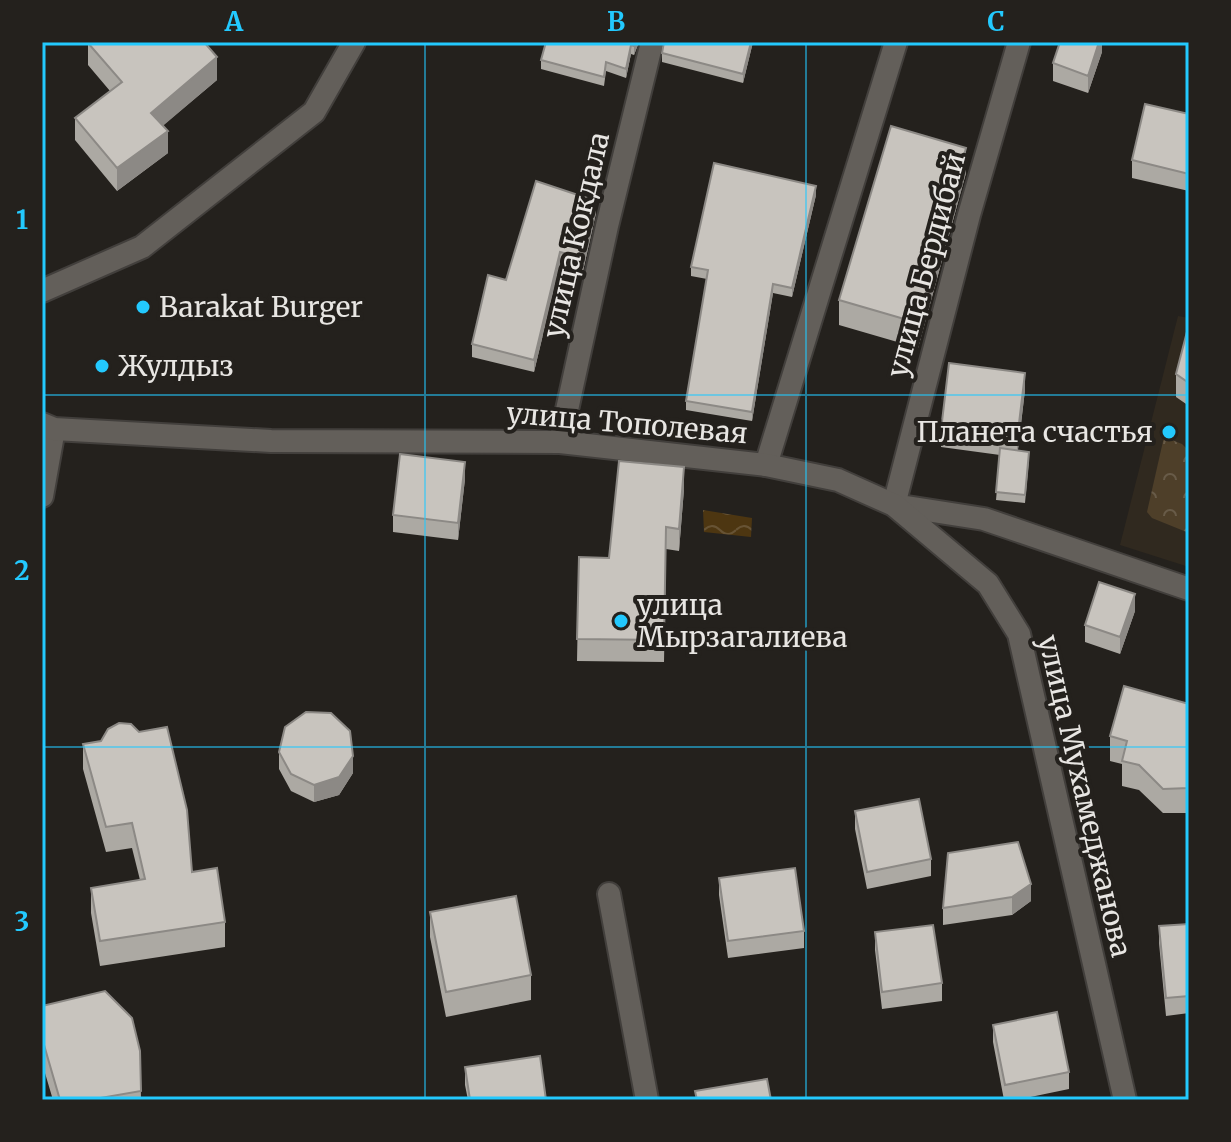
<svg xmlns="http://www.w3.org/2000/svg" width="1231" height="1142" font-family="Merriweather,serif">
	<style>
		.built { fill: #30291f }
		.park { fill: url(#park-crowns) }
		.water { fill: url(#water-waves) }
		.lines { fill: none; stroke-linecap: round; stroke-linejoin: round }
		.minor-casing { stroke: #423f3c; stroke-width: 26 }
		.tertiary-casing { stroke: #423f3c; stroke-width: 26 }
		.minor { stroke: #635f5a; stroke-width: 22 }
		.tertiary { stroke: #635f5a; stroke-width: 22 }
		.wall { fill: #aca9a3 }
		.shaded-wall { fill: #8c8985 }
		.building { fill: #c8c4be; stroke: #8c8985; stroke-width: 2 }
		.grid { fill: none; stroke: #23c9fe; stroke-width: 2; stroke-opacity: 0.55 }
		.poi-dot { fill: #23c9fe; stroke: #24211d; stroke-width: 3 }
		.labels { text-anchor: middle; stroke-width: 8; stroke-linejoin: round; paint-order: stroke }
		.street-label { font-size: 28px; fill: #e8e6e3; stroke: #24211d }
		.poi-label { font-size: 28px; fill: #e8e6e3; stroke: #24211d; text-anchor: start }
		.neatline { fill: none; stroke: #23c9fe; stroke-width: 3 }
		.grid-label { font-size: 26px; text-anchor: middle; font-weight: bold; fill: #23c9fe }
	</style>
	<defs>
		<pattern id="park-crowns" width="20" height="18" patternUnits="userSpaceOnUse" patternTransform="scale(2)"><rect width="20" height="18" fill="#4e3f29"/><path d="M2 6a3 3 0 1 1 6 0M12 15a3 3 0 1 1 6 0" fill="none" stroke="#685b48"/></pattern>
		<pattern id="water-waves" width="16" height="10" patternUnits="userSpaceOnUse" patternTransform="scale(2)"><rect width="16" height="10" fill="#4d3611"/><path d="M0 5q4-4 8 0t8 0" fill="none" stroke="#675334"/></pattern>
	</defs>
	<rect width="100%" height="100%" fill="#24211d"/>
	<!-- built -->
	<path class="built" d="M1178,316L1189,318V567L1120,545Z"/>
	<!-- park -->
	<path class="park" d="M1164,437L1182,444L1189,451V533L1152,518L1147,512Z"/>
	<!-- water -->
	<path class="water" d="M703,510L752,518L751,537L704,532Z"/>
	<g class="lines">
		<defs>
			<path id="minor" d="M1019,42L969,215L894,505L984,519L1189,589
				M560,442L607,226L652,42
				M766,465L896,42
				M42,496L54,429
				M609,894L647,1100"/>
			<path id="tertiary" d="M42,291L142,247L314,112L354,42
				M42,424L54,429L271,441L560,442L766,465L838,480L894,505L988,584L1019,634L1125,1100"/>
		</defs>
		<!-- minor casing -->
		<use href="#minor" class="minor-casing"/>
		<!-- tertiary casing -->
		<use href="#tertiary" class="tertiary-casing"/>
		<!-- minor -->
		<use href="#minor" class="minor"/>
		<!-- tertiary -->
		<use href="#tertiary" class="tertiary"/>
	</g>
	<!-- wall -->
	<path class="wall" d="M639,42L634,55L631,54L626,78L606,71L604,86L541,69V60Z
		M753,42L743,83L662,62V53Z
		M1102,42V52L1088,93L1053,81V63Z
		M88,43L217,80L162,126L168,153L117,191L75,140V118L110,91L88,65Z
		M1189,114V191L1132,178V160Z
		M966,173L918,348L839,325V300Z
		M816,195L792,297L773,293L752,421L686,410V401L707,279L691,276V267Z
		M596,213L583,271L560,264L534,372L472,357V344L506,280Z
		M1189,324V406L1176,397V374Z
		M1025,390L1018,450L1029,460L1025,503L996,500L1000,455L941,447V430Z
		M465,479L458,540L393,532V515Z
		M684,489L679,551L666,549L664,662L577,661L579,557L609,558Z
		M1135,611L1120,654L1085,642V625Z
		M1189,704V813H1163L1139,790L1122,786V764L1110,761V736Z
		M83,744L192,872L225,922V947L100,966L91,913V888L140,880L132,848L106,852L83,769Z
		M279,752L353,773L339,795L314,802L291,791L279,769Z
		M855,811L931,859V876L867,889L855,829Z
		M719,878L804,931V948L728,958L719,895Z
		M1031,884V901L1012,915L943,925V908Z
		M430,912L531,975V1000L446,1017L430,937Z
		M1189,924V1013L1166,1016L1159,943V926Z
		M875,932L942,983V1001L882,1009L875,950Z
		M42,1006L140,1051L141,1100H53L42,1063Z
		M993,1025L1069,1072V1089L1016,1100H1004L993,1042Z
		M465,1067L546,1100H468L465,1085Z"/>
	<!-- shaded-wall -->
	<path class="shaded-wall" d="M636,42H639L634,55V46Z
		M751,42H753L743,83V74Z
		M1099,42H1102V52L1088,93V76Z
		M631,45V54L626,78V69Z
		M217,57V80L151,136V113Z
		M168,131V153L117,191V168Z
		M966,148V173L918,348V323Z
		M816,186V195L792,297V288Z
		M596,201V213L583,271V258Z
		M560,252V264L534,372V360Z
		M773,284V293L752,421V412Z
		M1025,373V390L1017,457V440Z
		M465,462V479L458,540V523Z
		M684,467V489L679,551V529Z
		M1135,594V611L1120,654V637Z
		M353,756V773L339,795L314,802V785Z
		M1031,884V901L1012,915V897Z"/>
	<!-- building -->
	<path class="building" d="M89,42H204L217,57L151,113L168,131L117,168L75,118L122,82L88,43Z
		M546,42H636L634,46L631,45L626,69L606,62L604,77L541,60Z
		M664,42H751L743,74L662,53Z
		M1060,42H1099L1088,76L1053,63Z
		M1145,104L1189,114V174L1132,160Z
		M891,126L966,148L918,323L839,300Z
		M714,163L816,186L792,288L773,284L752,412L686,401L708,270L691,267Z
		M536,181L596,201L583,258L560,252L534,360L472,344L488,275L506,280Z
		M1189,324V383L1176,374Z
		M949,363L1025,373L1017,440L941,430Z
		M1000,448L1029,452L1025,495L996,492Z
		M400,454L465,462L458,523L393,515Z
		M619,461L684,467L679,529L666,527L664,640L577,639L579,557L609,558Z
		M1099,582L1135,594L1120,637L1085,625Z
		M1124,686L1189,704V788L1163,789L1139,765L1122,761L1127,741L1110,736Z
		M306,712L331,713L350,731L353,756L339,777L314,785L291,774L279,752L285,727Z
		M119,723L131,724L139,732L167,727L187,810L192,872L217,868L225,922L100,941L91,888L145,879L132,823L106,827L83,744L101,741L108,729Z
		M919,799L931,859L867,872L855,811Z
		M1018,842L1031,884L1012,897L943,908L948,853Z
		M795,868L804,931L728,941L719,878Z
		M516,896L531,975L446,992L430,912Z
		M1189,924V996L1166,998L1159,926Z
		M933,925L942,983L882,992L875,932Z
		M105,991L132,1018L140,1051L141,1091L89,1100H60L42,1038V1006Z
		M1057,1012L1069,1072L1005,1085L993,1025Z
		M540,1056L546,1100H470L465,1067Z
		M767,1079L771,1100H697L695,1091Z"/>
	<!-- grid -->
	<path class="grid" d="M425,42V1100M806,42V1100M42,395H1189M42,747H1189"/>
	<!-- markers -->
	<g class="poi-dot">
		<circle cx="143" cy="307" r="8"/>
		<circle cx="102" cy="366" r="8"/>
		<circle cx="1169" cy="432" r="8"/>
		<circle cx="621" cy="621" r="8"/>
	</g>
	<g class="labels">
		<!-- street labels -->
		<g class="street-label">
			<text transform="translate(576 235) rotate(-77)" y="10">улица Кокдала</text>
			<text transform="translate(926 265) rotate(-75)" y="10">улица Бердибай</text>
			<text transform="translate(627 423) rotate(5)" y="10">улица Тополевая</text>
			<text transform="translate(1085 796) rotate(77)" y="10">улица Мухамеджанова</text>
		</g>
		<!-- poi labels -->
		<g class="poi-label">
			<text x="159" y="317">Barakat Burger</text>
			<text x="118" y="376">Жулдыз</text>
			<text x="1153" y="442" text-anchor="end">Планета счастья</text>
			<text x="637" y="615">улица<tspan x="637" dy="32">Мырзагалиева</tspan></text>
		</g>
	</g>
	<!-- border -->
	<rect width="1231" height="1142" fill="none" stroke="#24211d" stroke-width="88"/>
	<rect x="44" y="44" width="1143" height="1054" class="neatline"/>
	<g class="grid-label">
		<text x="234" y="31">A</text>
		<text x="616" y="31">B</text>
		<text x="996" y="31">C</text>
		<text x="22" y="229">1</text>
		<text x="22" y="580">2</text>
		<text x="22" y="931">3</text>
	</g>
</svg>
